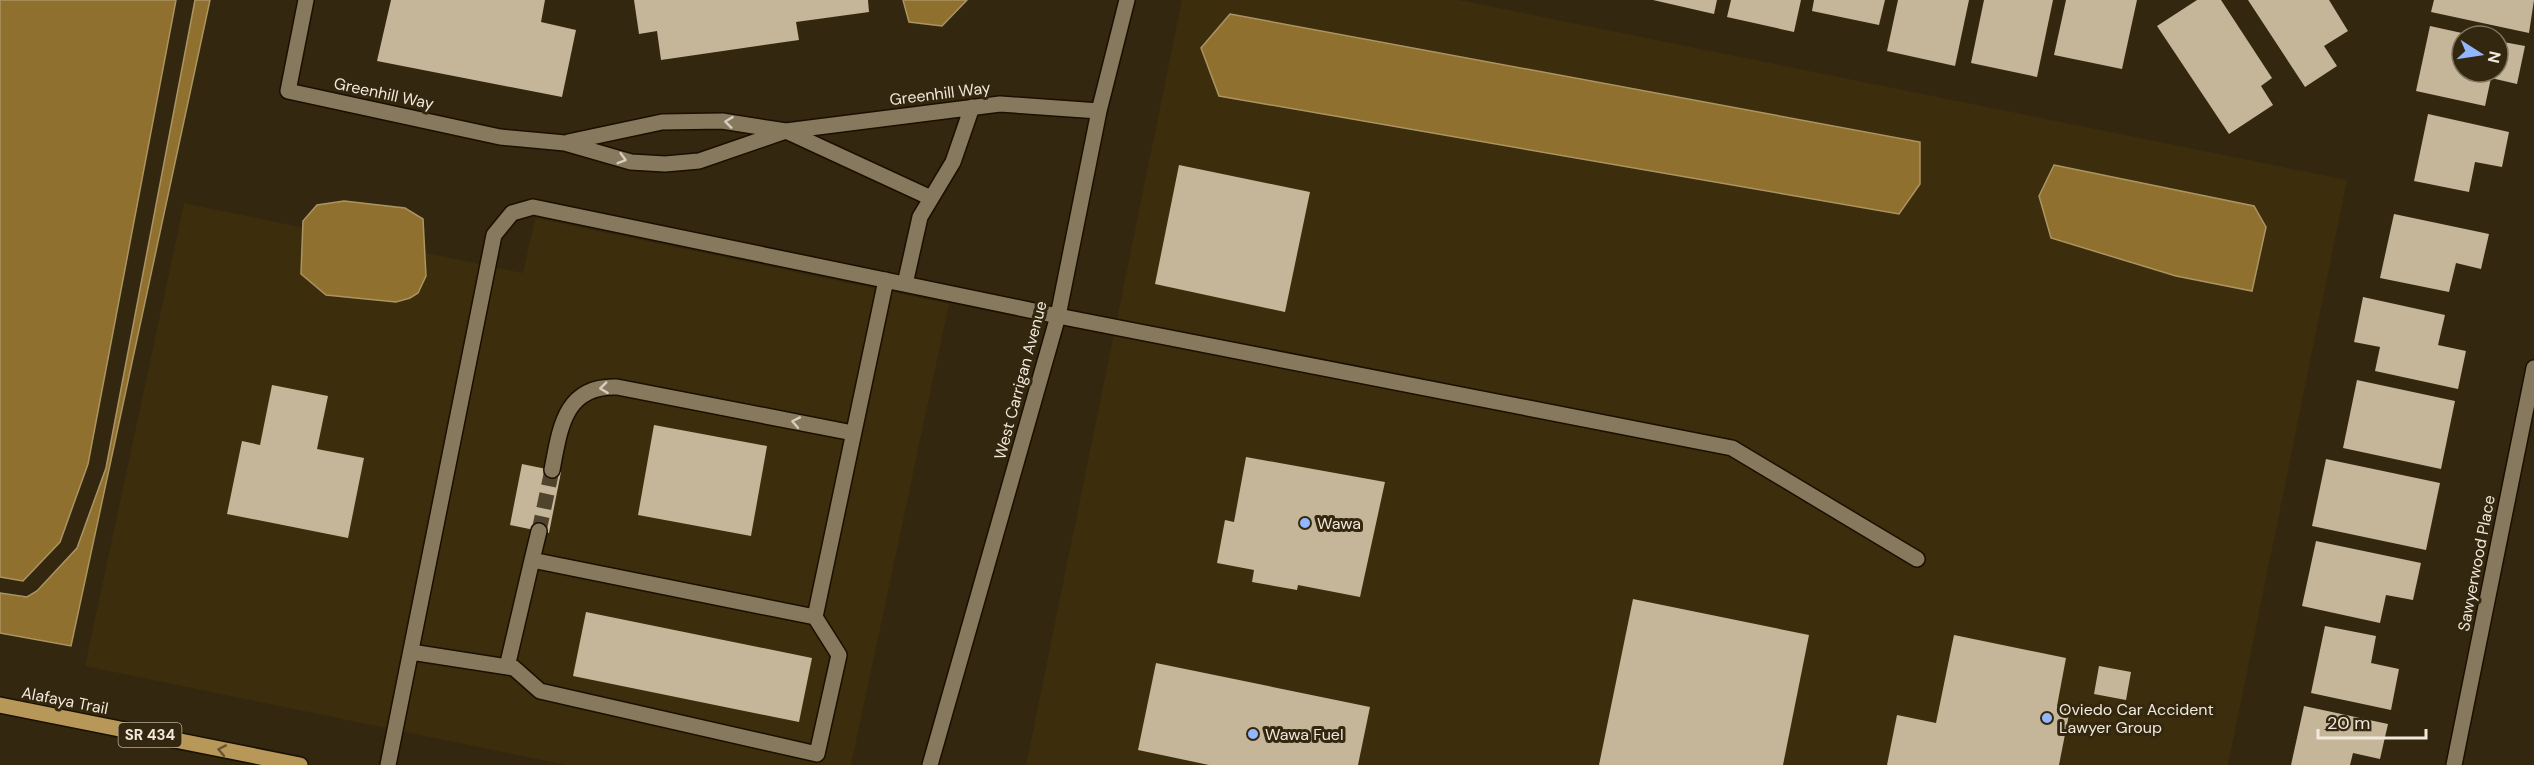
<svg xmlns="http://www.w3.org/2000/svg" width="2534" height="765" font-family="'DM Sans',sans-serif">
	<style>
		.built { fill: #3c2d0c }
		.water { fill: #8f702e; stroke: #ac9462; stroke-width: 1.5 }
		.building { fill: #c5b699 }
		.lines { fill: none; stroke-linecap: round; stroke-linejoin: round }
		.minor-tunnel { stroke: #50442e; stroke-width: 15; stroke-dasharray: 15 8; stroke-linecap: butt }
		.minor-casing { stroke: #1b1000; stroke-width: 18 }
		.major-casing { stroke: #1b1000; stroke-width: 18 }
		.minor { stroke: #87795e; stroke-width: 15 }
		.major { stroke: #b89859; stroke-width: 15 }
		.oneway { stroke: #d6cdbc }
		.oneway2 { stroke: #68542d }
		.poi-dot { fill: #93b7fd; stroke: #33270f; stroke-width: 2 }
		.labels { text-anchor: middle; stroke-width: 6; stroke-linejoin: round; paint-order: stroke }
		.shield { fill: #33270f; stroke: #b8af9e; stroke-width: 1.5 }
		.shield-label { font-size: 15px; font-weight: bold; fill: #f1e9db }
		.street-label { font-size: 16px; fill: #f1e9db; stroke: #33270f }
		.poi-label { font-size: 16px; fill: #f1e9db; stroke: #33270f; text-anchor: start }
	</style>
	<rect width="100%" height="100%" fill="#33270f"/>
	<!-- built -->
	<path class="built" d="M1182,0H1459L2347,180L2228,765H1026Z
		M184,203L523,273L535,218L949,304L851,765H566L85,666Z"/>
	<!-- water -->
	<path class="water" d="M0,0H176L88,464L60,542L23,581L0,577Z
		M195,0H210L71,646L0,633V593L27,597L37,591L77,548L106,468Z
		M903,0H967L942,26L909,22Z
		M1230,14L1920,142V184L1899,214L1219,96L1201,48Z
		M2054,165L2254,206L2266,227L2252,291L2176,276L2051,238L2039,196Z
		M344,201L405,208L423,219L426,276L418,293L410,298L396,302L326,295L301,274L303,221L317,205Z"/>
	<!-- building -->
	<path class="building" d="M391,0H545L541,22L576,30L562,97L377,61Z
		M634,0H868L869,12L796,22L799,40L661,60L657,31L639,34Z
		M1653,0H1717L1714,14Z
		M1731,0H1801L1794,32L1727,17Z
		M1814,0H1885L1879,25L1812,11Z
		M1898,0H1969L1955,66L1887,51Z
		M1984,0H2053L2037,77L1971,63Z
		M2066,0H2137L2122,69L2054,55Z
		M2197,0H2221L2272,78L2261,86L2273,105L2229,134L2157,26Z
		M2248,0H2329L2348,31L2324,46L2337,66L2305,87Z
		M2434,0H2534L2529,33L2431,12Z
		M2430,26L2471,35L2462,36V72H2498V41L2525,46L2517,84L2491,78L2485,106L2416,91Z
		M2428,114L2509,132L2502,167L2475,162L2469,192L2414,181Z
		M1179,165L1310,192L1285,312L1155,284Z
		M2394,214L2489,234L2481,269L2456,263L2449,292L2380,278Z
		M2363,297L2445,315L2438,345L2466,351L2458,389L2375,371L2380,347L2354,342Z
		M2357,380L2455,401L2441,469L2343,448Z
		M272,385L328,396L317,449L364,458L348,538L227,514L242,441L260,445Z
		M654,425L767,446L751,536L638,515Z
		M1246,457L1385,482L1360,597L1298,585L1297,590L1252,582L1254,570L1217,563L1225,520L1234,522Z
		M2326,459L2440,483L2426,550L2312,526Z
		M522,464L561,472L549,533L510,525Z
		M2316,541L2421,563L2413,600L2386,595L2380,623L2302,606Z
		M1633,599L1809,635L1783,765H1599Z
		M586,612L812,658L799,722L573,676Z
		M2325,626L2376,636L2371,663L2399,669L2391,710L2311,693Z
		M1954,635L2066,658L2057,706L2070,709L2059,765H1887L1897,715L1936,723Z
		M1156,663L1370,707L1358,765H1209L1138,750Z
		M2099,666L2131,672L2126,700L2094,694Z
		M2304,706L2388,724L2380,759L2353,753L2350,765H2291Z"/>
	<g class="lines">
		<!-- minor-tunnel -->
		<path class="minor-tunnel" d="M539,531L552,470"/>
		<defs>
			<path id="minor" d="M306,0L288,91L500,137L565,143L631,162L665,164L699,161L786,131L1000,104L1099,111
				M568,142L662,122L722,121L786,131L931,198
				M905,284L920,217L953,162L972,107
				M552,470C560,429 564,385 617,387L853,433
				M532,560L539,531
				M411,652L514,668L540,691L817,754L839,655L815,617L886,280
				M507,667L532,560L815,617
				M388,765L494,235L512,213L533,207L1058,316L1732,448L1917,559
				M930,765L1058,316L1099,111L1127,0
				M2454,765L2534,368"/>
			<path id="major" d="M0,705L300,765"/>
		</defs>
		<!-- minor casing -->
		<use href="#minor" class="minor-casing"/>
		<!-- major casing -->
		<use href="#major" class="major-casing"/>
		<!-- minor -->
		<use href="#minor" class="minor"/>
		<!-- major -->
		<use href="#major" class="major"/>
	</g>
	<!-- one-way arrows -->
	<defs><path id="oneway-chevron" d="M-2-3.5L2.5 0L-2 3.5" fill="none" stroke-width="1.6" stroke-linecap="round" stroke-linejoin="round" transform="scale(1.5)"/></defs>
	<g class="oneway">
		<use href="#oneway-chevron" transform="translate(729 122) rotate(-173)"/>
		<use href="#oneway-chevron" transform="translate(622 159) rotate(16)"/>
		<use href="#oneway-chevron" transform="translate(604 388) rotate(173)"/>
		<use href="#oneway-chevron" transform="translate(796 422) rotate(-169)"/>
	</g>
	<use class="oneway2" href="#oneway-chevron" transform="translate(222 750) rotate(-169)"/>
	<!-- markers -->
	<g class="poi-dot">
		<circle cx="1305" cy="523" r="6"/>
		<circle cx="2047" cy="718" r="6"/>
		<circle cx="1253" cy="734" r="6"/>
	</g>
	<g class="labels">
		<!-- shield labels -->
		<rect class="shield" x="118.5" y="723" width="63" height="24" rx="4.5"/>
		<g class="shield-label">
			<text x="150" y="740">SR 434</text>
		</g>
		<!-- street labels -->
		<g class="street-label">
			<text transform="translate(384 93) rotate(12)" y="6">Greenhill Way</text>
			<text transform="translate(940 93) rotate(-7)" y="6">Greenhill Way</text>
			<text transform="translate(1020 380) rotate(-75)" y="6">West Carrigan Avenue</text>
			<text transform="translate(2476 563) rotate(-79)" y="6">Sawyerwood Place</text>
			<text transform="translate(65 700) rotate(11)" y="6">Alafaya Trail</text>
		</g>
		<!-- poi labels -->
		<g class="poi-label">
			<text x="1317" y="529">Wawa</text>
			<text x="2059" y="715">Oviedo Car Accident<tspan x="2059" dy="18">Lawyer Group</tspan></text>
			<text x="1265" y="740">Wawa Fuel</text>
		</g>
	</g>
	<!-- north arrow -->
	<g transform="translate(2480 54) rotate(102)"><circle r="28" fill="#33270f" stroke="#7f7561" stroke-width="1.5"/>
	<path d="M0-4.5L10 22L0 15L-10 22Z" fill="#93b7fd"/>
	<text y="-9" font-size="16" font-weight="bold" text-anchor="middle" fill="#f1e9db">N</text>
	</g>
	<!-- scale -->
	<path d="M2318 729v9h108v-9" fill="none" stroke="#f1e9db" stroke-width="3"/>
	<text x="2327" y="729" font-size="18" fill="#f1e9db" stroke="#33270f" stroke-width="4.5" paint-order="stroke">20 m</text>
</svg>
